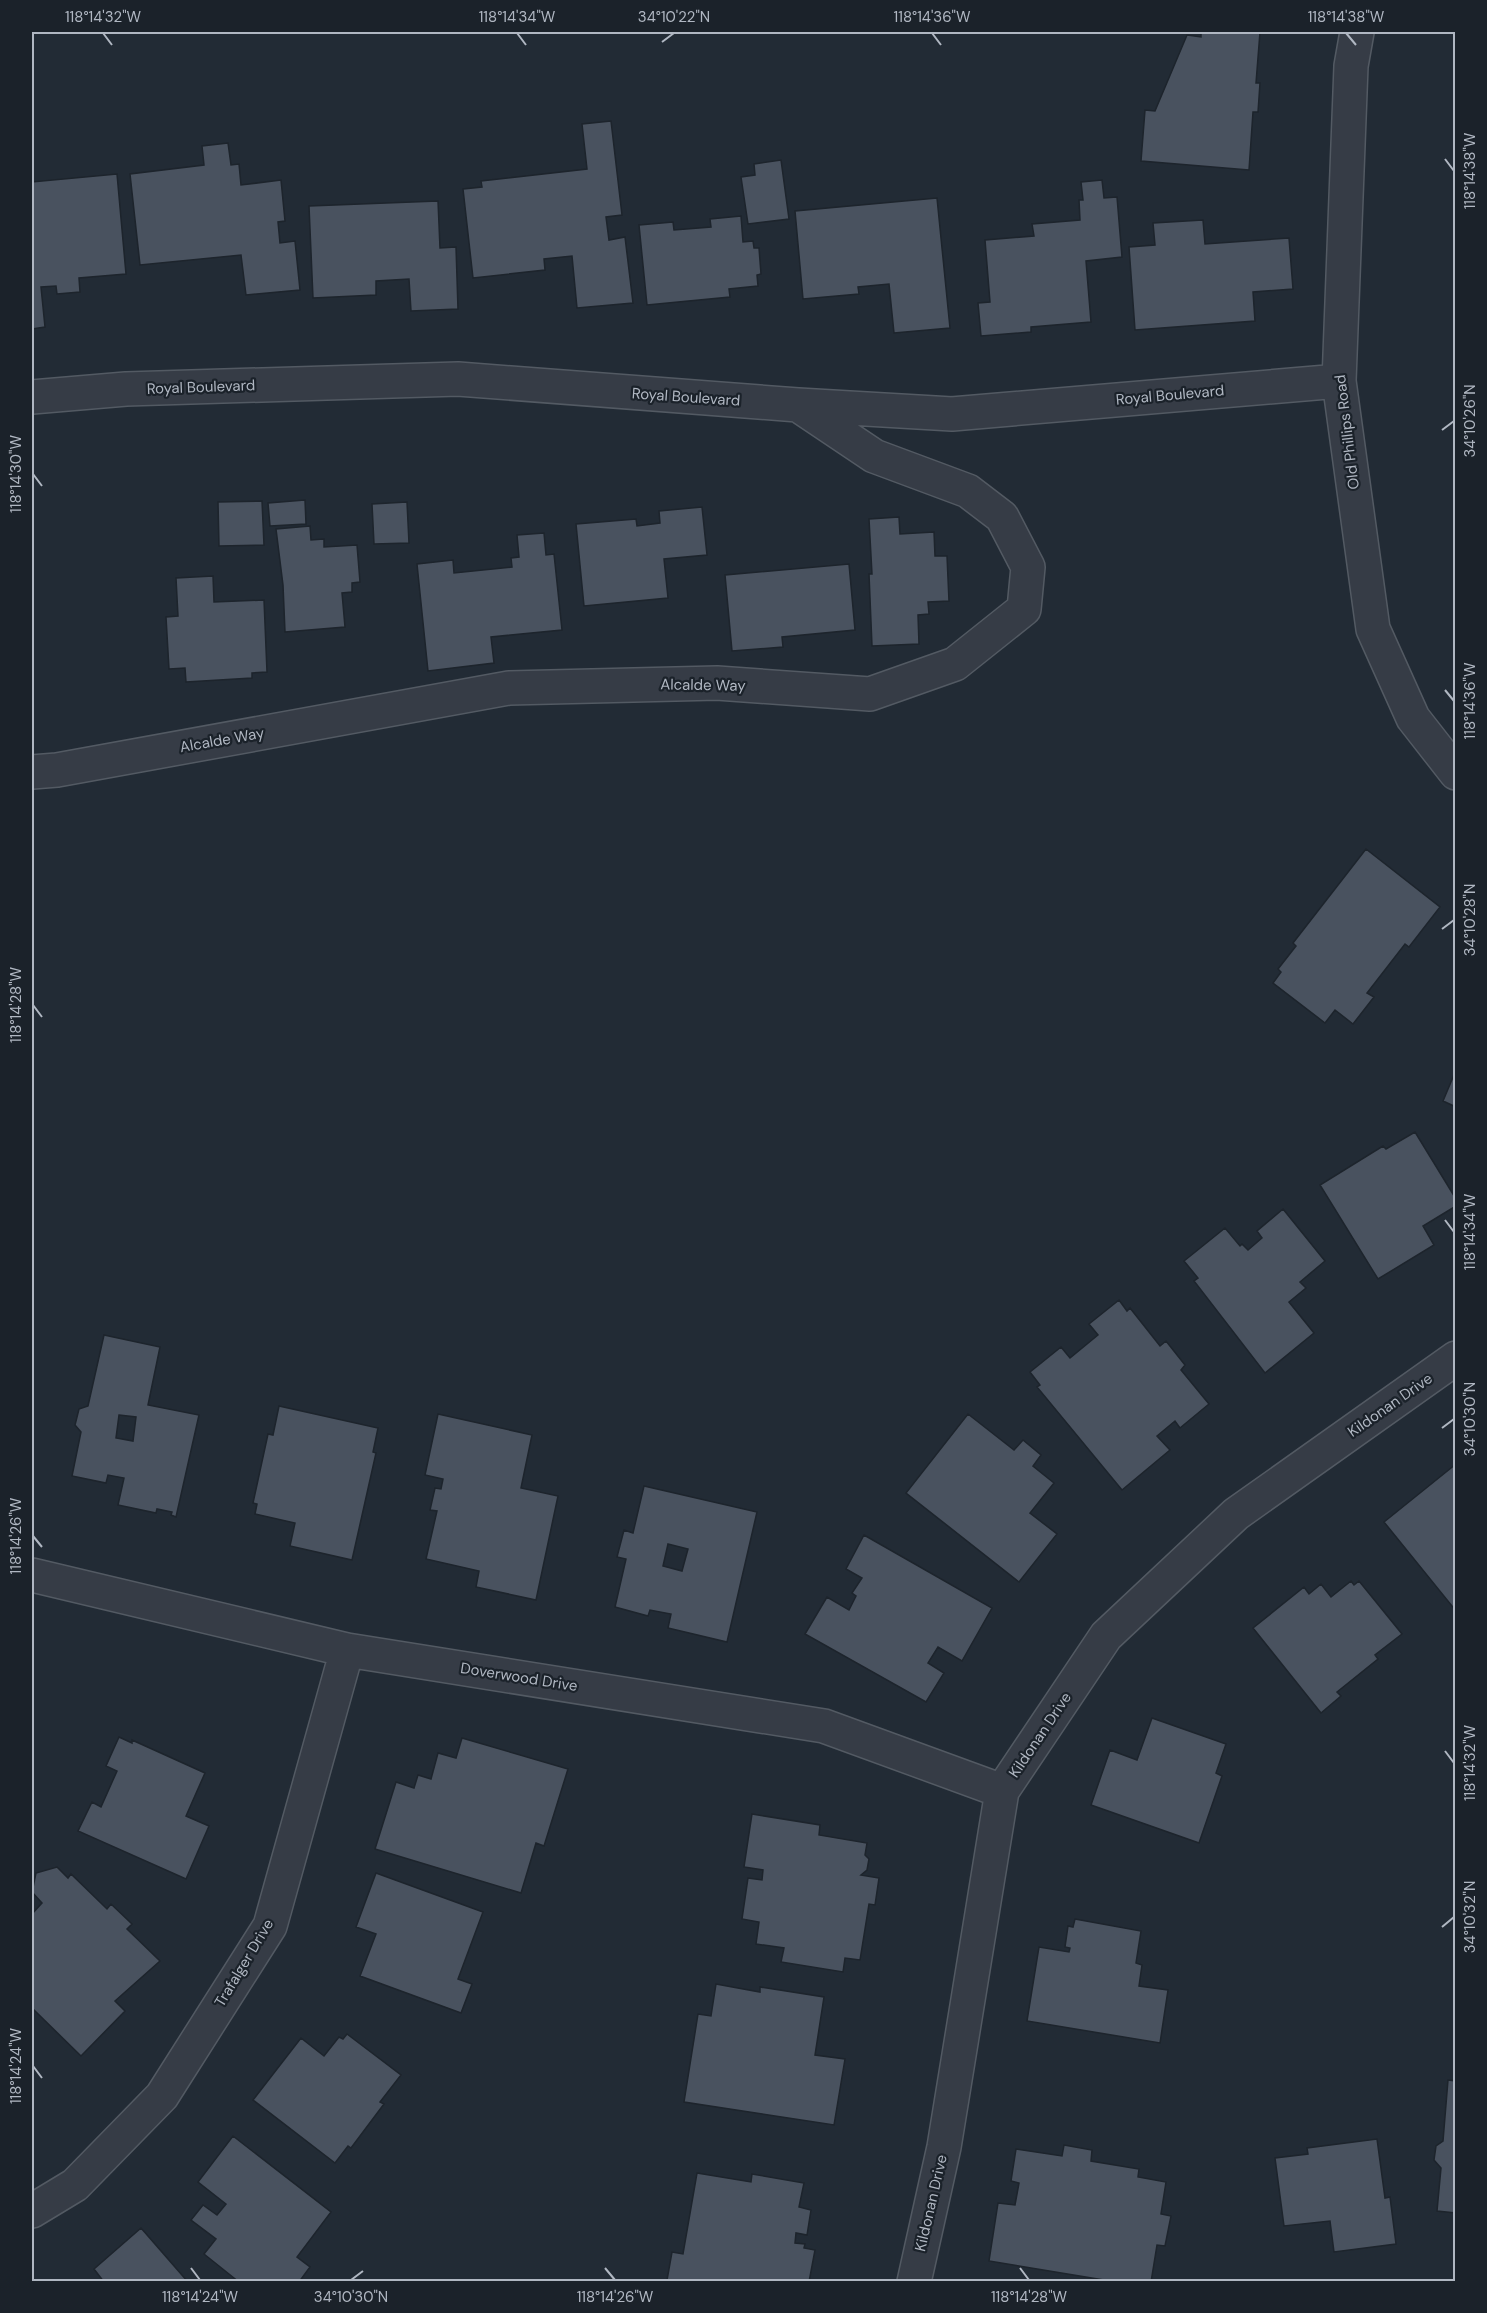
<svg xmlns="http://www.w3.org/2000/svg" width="1487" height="2313" font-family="'DM Sans',sans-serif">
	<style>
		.building { fill: #49525f; stroke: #1d242c; stroke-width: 1.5; fill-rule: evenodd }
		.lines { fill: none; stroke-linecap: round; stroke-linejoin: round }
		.minor-casing { stroke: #535a63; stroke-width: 36 }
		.minor { stroke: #363c46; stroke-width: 33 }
		.ticks { fill: none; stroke: #b0b7c2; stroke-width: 2 }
		.labels { text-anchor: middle; stroke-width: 4.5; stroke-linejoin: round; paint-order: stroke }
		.street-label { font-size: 15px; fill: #b0b7c2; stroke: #1b222a }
		.neatline { fill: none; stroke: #b0b7c2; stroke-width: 2 }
		.ticks-label { font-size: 15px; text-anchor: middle; fill: #b0b7c2 }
	</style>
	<rect width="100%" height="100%" fill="#222b35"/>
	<!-- building -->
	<path class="building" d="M1201,32H1260L1256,83H1260L1258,112H1253L1249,170L1141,161L1145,110L1155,111L1187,35L1201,37Z
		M611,121L622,215L606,217L609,240L625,237L633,303L577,308L572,256L544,259L545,270L473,278L463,189L482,187L481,181L587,169L582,124Z
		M228,143L231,165L239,164L241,185L281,180L285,221L278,222L280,243L295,241L300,290L246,295L241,255L140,265L130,174L204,165L202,146Z
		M781,160L789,219L748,224L741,177L755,175L754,164Z
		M32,174V182L117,174L126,274L79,278L80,292L57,294L56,286L41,287L45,327L32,329Z
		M1102,180L1104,198L1117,197L1122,257L1086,261L1091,322L1031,327V332L981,336L978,303L990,302L985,240L1034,236L1032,224L1080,220L1079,200H1083L1081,182Z
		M937,198L950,328L894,333L889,284L858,287L859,294L803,299L795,211Z
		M438,201L440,248L456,247L458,309L411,311L409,279L376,281V295L313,298L309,206Z
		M741,216L743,242L753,241L754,248H759L761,274L757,275L758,286L729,289L730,297L647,305L639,225L673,222L674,230L711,227L710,219Z
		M1203,220L1205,244L1289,238L1293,289L1253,292L1255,321L1135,330L1129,247L1155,245L1153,223Z
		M305,500L306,524L270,526L268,503Z
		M262,501L264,545L219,546L218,502Z
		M407,502L409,543L374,544L372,504Z
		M702,507L707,555L664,559L668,598L584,606L576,524L636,519L637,526L660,523L659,511Z
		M899,517L900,534L934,532L935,556H947L949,601L928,602L929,614L918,615L919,644L872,646L869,574H872L869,519Z
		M310,526L311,540L324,539V547L357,545L360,582L352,583V592L342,593L345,627L285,632L283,585L276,529Z
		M544,533L546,555L554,554L562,630L491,637L494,663L428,671L417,564L453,560L454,573L512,567L511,558L519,557L517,535Z
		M849,564L855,630L782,637L783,647L732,651L725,575Z
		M213,576L214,602L264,600L267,672L252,673V678L186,682L185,668L169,669L166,617L178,616L176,578Z
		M1366,849L1440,907L1409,947L1405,944L1367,993L1374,997L1353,1024L1335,1010L1325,1023L1273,983L1281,972L1278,969L1296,946L1293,943Z
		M1456,1070V1107L1443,1101Z
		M1415,1132L1456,1199V1206L1423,1226L1434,1245L1378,1279L1320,1185L1383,1146L1386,1149Z
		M1283,1209L1325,1261L1300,1282L1306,1288L1289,1302L1314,1333L1265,1373L1194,1281L1198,1278L1184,1261L1225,1228L1240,1246L1242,1244L1248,1250L1262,1238L1257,1231Z
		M1119,1300L1127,1311L1130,1308L1160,1346L1166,1341L1185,1365L1181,1370L1209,1404L1180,1428L1175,1421L1157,1436L1170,1450L1122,1490L1037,1387L1040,1385L1030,1372L1061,1347L1070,1358L1098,1335L1089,1324Z
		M104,1335L160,1347L148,1405L199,1415L176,1517L171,1515L172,1512L157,1509L156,1513L118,1505L124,1478L108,1475L106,1483L72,1476L81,1432L75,1425L79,1409L88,1406ZM119,1415L136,1417L133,1441L116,1438Z
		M279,1406L378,1428L373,1452L376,1453L352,1560L290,1546L295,1523L255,1514L257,1504L253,1503L268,1434L273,1435Z
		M438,1414L532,1435L521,1488L558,1496L536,1600L476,1587L479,1571L426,1559L437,1511L430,1510L435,1488L441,1489L443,1479L425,1475Z
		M968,1414L1014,1450L1023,1440L1041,1455L1033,1466L1054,1483L1030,1513L1057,1534L1019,1582L906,1493Z
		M1456,1464V1611L1384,1522Z
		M644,1486L757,1512L727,1642L668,1628L671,1614L650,1610L648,1616L615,1607L626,1559L617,1557L624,1530L633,1533ZM668,1544L688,1549L682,1571L663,1566Z
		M864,1535L992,1608L962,1661L938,1647L928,1663L944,1673L926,1702L805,1634L827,1597L849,1610L856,1596L852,1593L862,1578L846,1569Z
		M1351,1581L1354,1585L1359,1581L1402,1634L1375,1655L1378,1659L1337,1692L1341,1696L1321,1713L1253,1628L1304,1587L1309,1594L1321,1584L1331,1597Z
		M1152,1718L1226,1744L1216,1773L1222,1776L1199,1843L1091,1805L1110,1750L1137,1760Z
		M119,1737L132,1743V1740L205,1773L186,1816L209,1826L186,1879L78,1831L92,1802L101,1807L117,1771L106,1766Z
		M462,1738L568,1769L544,1846L536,1843L521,1893L375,1849L396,1782L414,1788L418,1775L431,1779L438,1753L456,1758Z
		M752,1814L820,1825L819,1835L867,1843L865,1855L869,1859L867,1870L861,1875L879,1878L875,1905L869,1904L860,1960L845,1958L843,1972L781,1962L784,1948L756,1944L759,1922L742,1919L748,1878L762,1880L763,1870L744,1867Z
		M57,1867L68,1878L71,1874L107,1909L111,1904L132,1924L127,1929L160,1961L115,2001L125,2011L81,2056L32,2008V1914L42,1903L32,1892L36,1873Z
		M376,1873L483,1912L458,1979L472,1984L461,2013L360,1976L376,1934L356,1927Z
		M1075,1919L1141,1931L1136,1963L1142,1965L1139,1986L1168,1990L1160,2043L1027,2021L1039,1947L1069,1952L1070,1948L1065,1947L1068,1926L1073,1927Z
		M716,1984L760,1992V1987L824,1997L815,2055L845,2059L834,2125L684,2102L698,2014L711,2016Z
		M347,2034L401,2075L380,2102L384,2104L351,2148L348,2146L335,2163L253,2100L301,2038L324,2056L339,2037L343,2039Z
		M1448,2080L1456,2081V2213L1437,2211L1441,2168L1434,2160L1436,2146L1443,2141Z
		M233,2136L331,2212L297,2257L310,2267L299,2282H239L204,2254L216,2239L191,2220L203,2205L217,2215L226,2204L198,2182Z
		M1377,2139L1385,2198L1390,2197L1396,2244L1334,2252L1330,2221L1284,2226L1275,2158L1308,2154L1307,2148Z
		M1064,2145L1092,2150L1091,2161L1139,2169L1138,2177L1166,2182L1161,2214L1171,2216L1165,2246L1157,2245L1151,2282H1116L989,2261L998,2203L1015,2205L1019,2183L1011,2181L1016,2149L1062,2156Z
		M697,2173L751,2182L752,2174L804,2183L799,2207L811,2210L807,2235L796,2233L795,2243L805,2244L804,2248L815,2250L809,2282H678L667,2280L672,2252L683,2254Z
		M141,2228L188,2282H104L94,2269Z"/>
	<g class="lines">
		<defs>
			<path id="minor" d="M1357,32L1351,66L1339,381L1373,629L1413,718L1456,773
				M32,397L126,389L458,379L798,405L952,414L1339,381
				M32,772L57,770L509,688L717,683L870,694L955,664L1024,609L1028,567L1002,517L968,491L874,456L798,405
				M32,1575L347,1650L824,1726L1002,1791
				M32,2211L75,2185L162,2096L270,1926L347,1650
				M914,2282L944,2147L1002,1791L1106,1636L1236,1514L1456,1358"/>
		</defs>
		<!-- minor casing -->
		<use href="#minor" class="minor-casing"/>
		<!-- minor -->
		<use href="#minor" class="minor"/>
	</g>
	<!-- ticks -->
	<path class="ticks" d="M103,33L112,45M517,33L526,45M932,33L941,45M1346,33L1356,45M662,42L674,33M1445,159L1454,171M1442,430L1454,421M33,474L42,486M1445,690L1454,701M1442,929L1454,920M33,1005L42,1017M1445,1220L1454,1232M1442,1428L1454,1419M33,1536L42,1547M1445,1751L1454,1763M1442,1927L1454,1917M33,2066L42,2078M191,2268L200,2280M605,2268L615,2280M1020,2268L1029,2280M351,2280L363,2271"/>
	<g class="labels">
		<!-- street labels -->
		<g class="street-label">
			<text transform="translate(201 387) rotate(-2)" y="5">Royal Boulevard</text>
			<text transform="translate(1170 395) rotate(-5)" y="5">Royal Boulevard</text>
			<text transform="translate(686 397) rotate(4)" y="5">Royal Boulevard</text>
			<text transform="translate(1347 432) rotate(-97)" y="5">Old Phillips Road</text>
			<text transform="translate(703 685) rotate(1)" y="5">Alcalde Way</text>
			<text transform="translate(222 740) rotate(-10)" y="5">Alcalde Way</text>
			<text transform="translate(1390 1405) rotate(-35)" y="5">Kildonan Drive</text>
			<text transform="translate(519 1677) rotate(9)" y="5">Doverwood Drive</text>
			<text transform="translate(1040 1735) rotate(-56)" y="5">Kildonan Drive</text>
			<text transform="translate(244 1963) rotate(-59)" y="5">Trafalger Drive</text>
			<text transform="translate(931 2203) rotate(-77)" y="5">Kildonan Drive</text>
		</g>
	</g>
	<!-- border -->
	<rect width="1487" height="2313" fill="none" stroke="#1b222a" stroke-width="66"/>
	<rect x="33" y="33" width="1421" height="2247" class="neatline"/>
	<g class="ticks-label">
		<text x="103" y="22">118°14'32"W</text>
		<text x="517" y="22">118°14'34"W</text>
		<text x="674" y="22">34°10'22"N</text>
		<text x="932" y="22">118°14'36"W</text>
		<text x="1346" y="22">118°14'38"W</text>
		<text transform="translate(1470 171) rotate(-90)" y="5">118°14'38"W</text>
		<text transform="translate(1470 421) rotate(-90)" y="5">34°10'26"N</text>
		<text transform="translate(16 474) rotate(-90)" y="5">118°14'30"W</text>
		<text transform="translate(1470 701) rotate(-90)" y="5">118°14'36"W</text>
		<text transform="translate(1470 920) rotate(-90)" y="5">34°10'28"N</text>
		<text transform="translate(16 1005) rotate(-90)" y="5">118°14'28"W</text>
		<text transform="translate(1470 1232) rotate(-90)" y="5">118°14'34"W</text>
		<text transform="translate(1470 1419) rotate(-90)" y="5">34°10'30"N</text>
		<text transform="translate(16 1536) rotate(-90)" y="5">118°14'26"W</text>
		<text transform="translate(1470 1763) rotate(-90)" y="5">118°14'32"W</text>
		<text transform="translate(1470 1917) rotate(-90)" y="5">34°10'32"N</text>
		<text transform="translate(16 2066) rotate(-90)" y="5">118°14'24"W</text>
		<text x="200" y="2302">118°14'24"W</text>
		<text x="351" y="2302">34°10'30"N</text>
		<text x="615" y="2302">118°14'26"W</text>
		<text x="1029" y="2302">118°14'28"W</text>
	</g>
</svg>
